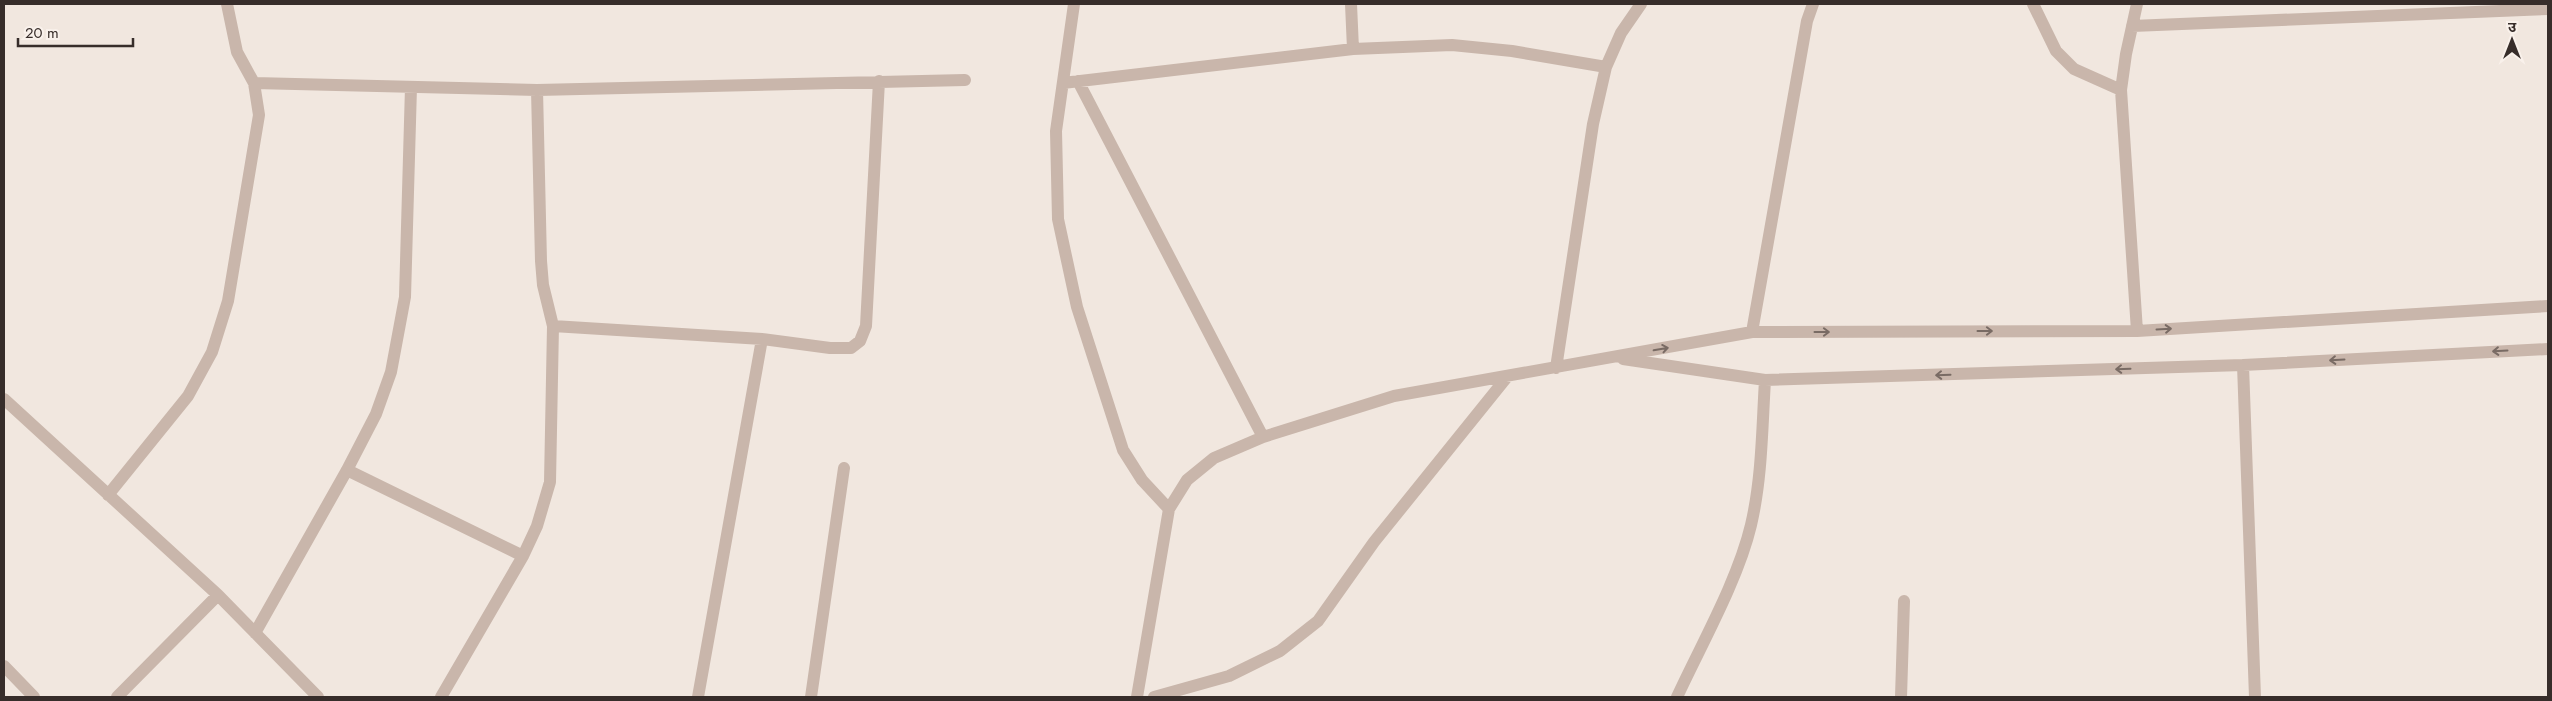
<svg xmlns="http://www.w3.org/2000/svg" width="2552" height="701" font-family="Jost,'Noto Sans Devanagari',sans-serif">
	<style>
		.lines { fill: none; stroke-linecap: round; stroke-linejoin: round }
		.street { stroke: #c9b6ab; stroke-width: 12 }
		.oneway { stroke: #796b64 }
	</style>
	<rect width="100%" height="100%" fill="#f1e7df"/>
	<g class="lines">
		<!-- street -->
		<path class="street" d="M1074,4L1056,131L1058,219L1077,307L1123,450L1142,480L1169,509
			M1351,4L1353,49
			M2033,4L2056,51L2074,69L2121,90
			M2132,26L2548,9
			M1078,81L1263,437
			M254,83L537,90L965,80
			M1063,83L1353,49L1452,45L1512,51L1606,67
			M553,326L762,339L830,348H851L860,341L866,326L879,81
			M2137,331L2121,90L2126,54L2137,4
			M1752,332L1807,21L1813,4
			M1623,359L1765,380L2243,365L2548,349
			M2243,365L2255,697
			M1556,368L1593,124L1606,67L1621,33L1641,4
			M4,399L218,595L318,697
			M347,470L523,556
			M108,495L188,396L212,352L228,301L259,115L254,83L237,52L227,4
			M255,633L347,470L376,414L391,372L405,297L411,87
			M4,666L34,697
			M117,697L218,595
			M441,697L523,556L537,526L550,482L553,326L543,285L541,261L537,90
			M698,697L762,339
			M811,697L844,468
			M1137,697L1169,509L1187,480L1214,458L1263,437L1394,396L1752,332L2137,331L2548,306
			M1154,697L1229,676L1280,651L1318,621L1374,542L1507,377
			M1677,697C1701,645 1738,580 1751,525C1762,478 1762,429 1765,380
			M1901,697L1904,601"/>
	</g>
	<!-- one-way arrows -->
	<defs><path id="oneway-shaft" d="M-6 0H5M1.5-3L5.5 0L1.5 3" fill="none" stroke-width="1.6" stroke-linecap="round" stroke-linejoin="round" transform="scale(1.25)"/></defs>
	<g class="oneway">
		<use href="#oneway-shaft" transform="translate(2164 329) rotate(-3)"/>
		<use href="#oneway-shaft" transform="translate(1985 331)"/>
		<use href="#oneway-shaft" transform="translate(1822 332)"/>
		<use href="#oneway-shaft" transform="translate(1661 349) rotate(-10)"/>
		<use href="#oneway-shaft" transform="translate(2500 351) rotate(177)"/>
		<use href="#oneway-shaft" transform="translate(2337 360) rotate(177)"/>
		<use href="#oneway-shaft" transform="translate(2123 369) rotate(178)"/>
		<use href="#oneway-shaft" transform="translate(1943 375) rotate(178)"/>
	</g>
	<!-- border -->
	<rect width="2552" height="701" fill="none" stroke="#372d2a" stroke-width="10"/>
	<!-- north arrow -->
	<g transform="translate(2512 40)" stroke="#f9f1eb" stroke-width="4" paint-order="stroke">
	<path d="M0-4L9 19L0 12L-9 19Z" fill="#372d2a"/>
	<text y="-8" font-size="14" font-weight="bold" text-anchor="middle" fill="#372d2a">उ</text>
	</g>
	<!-- scale -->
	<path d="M18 38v8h115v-8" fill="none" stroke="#372d2a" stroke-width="2.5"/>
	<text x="25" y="38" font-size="15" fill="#372d2a" stroke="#f9f1eb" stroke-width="4" paint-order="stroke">20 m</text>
</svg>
